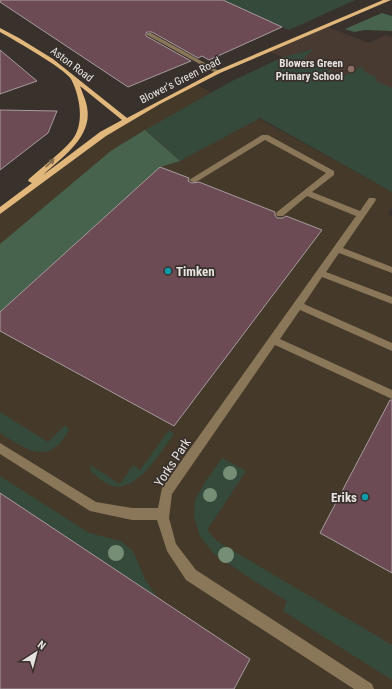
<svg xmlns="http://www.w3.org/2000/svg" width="392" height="689" font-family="'Roboto Condensed',sans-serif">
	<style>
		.industrial { fill: #45392a }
		.built { fill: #483a31 }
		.green { fill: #364a3b }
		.forest { fill: #47634d }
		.building { fill: #6c4b55; stroke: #a79b9e }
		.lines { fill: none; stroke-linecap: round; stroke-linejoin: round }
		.minor { fill: #8a7659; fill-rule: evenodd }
		.major { fill: #e1b77b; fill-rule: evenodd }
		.tree { fill: #768e76 }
		.oneway { fill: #856d50 }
		.education-dot { fill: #8d6e63; stroke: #39312c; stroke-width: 1.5 }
		.culture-dot { fill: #0f9aa8; stroke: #39312c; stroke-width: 1.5 }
		.labels { text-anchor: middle; stroke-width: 3.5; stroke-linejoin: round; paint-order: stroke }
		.far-poi-label { font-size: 11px; font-weight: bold; fill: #e7e2df; stroke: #39312c; text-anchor: end }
		.far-street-label { font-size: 11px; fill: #e7e2df; stroke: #39312c }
		.poi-label { font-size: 13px; font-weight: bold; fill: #e7e2df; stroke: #39312c; text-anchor: start }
		.street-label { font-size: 13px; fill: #e7e2df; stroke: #39312c }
	</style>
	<rect width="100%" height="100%" fill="#39312c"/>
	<!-- industrial -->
	<path class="industrial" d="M196,84L392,192V208L388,214L392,216V689H0V211L103,134Z"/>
	<!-- built -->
	<path class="built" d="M325,26L369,43L386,35L392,37V105L268,51Z"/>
	<!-- green -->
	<path class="green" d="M223,0H355L289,30Z
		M314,49L304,58L343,77L360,67L365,69L363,71L378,78L374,80L392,88V192L260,118L180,161L145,130L232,81L283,57Z
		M0,412L48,442L65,425L69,430C49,467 27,450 0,433Z
		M169,430L174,434C161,451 136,496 109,485C103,482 97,476 91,472L90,465L120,484L133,465L140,470Z
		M222,458L246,471L207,530L217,541L392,645V680L283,611L287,601L251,579L213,553L200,536L194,517L195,500L205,482Z
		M0,476L89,533L121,541L133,551L146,581L157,597L0,493Z"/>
	<!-- forest -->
	<path class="forest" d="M382,13L392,16V31L365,30L354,32L345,29Z
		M145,130L180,161L160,167L0,312V244L112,150Z"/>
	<!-- building -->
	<path class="building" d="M0,0H223L282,27L209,60L202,56L198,58L152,32H147L146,33V36L191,61L128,87L0,2Z
		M0,50L37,81L0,94Z
		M0,110L57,111L48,133L0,170Z
		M160,167L189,178L188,181L192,183L199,182L275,212V215L277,218H283L286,216L322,230L174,426L0,331V312Z
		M390,400H392V573L320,533Z
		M0,493L250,659L234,689H0Z"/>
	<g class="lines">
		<!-- minor -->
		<path class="minor" d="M147,33H151L221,72L216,73L147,35Z
			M262,135H268L334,171V175L312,192L360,211L369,198H375L376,200L343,248L392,267V273L339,253L326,272L392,297V304L322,277L304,304L392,343V351L300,310L280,339L392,390V399L275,345L172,494L169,518L176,544L196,570L372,684L374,689H354L186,580L167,551L157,520H132L90,511L0,454V443L96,502L132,508H158L162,488L356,216L307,196L283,216H277L276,214L277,212L326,173L265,140L196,182H193L189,180Z"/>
		<!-- major -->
		<path class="major" d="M383,0H391L220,73L160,104L106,136L0,214V207L32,183L28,181L29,179C43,166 60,154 72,140C85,124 80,96 71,79C64,68 14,40 0,32V28L19,38L53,59L127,118L216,71ZM80,86L122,120L100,132L43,175C62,157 93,137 87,107C86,100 82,92 80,86Z"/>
	</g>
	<!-- trees -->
	<g class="tree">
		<circle cx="230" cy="473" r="7"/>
		<circle cx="210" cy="495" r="7"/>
		<circle cx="116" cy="553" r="8"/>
		<circle cx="226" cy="555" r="8"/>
	</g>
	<!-- one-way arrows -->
	<defs><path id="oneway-solid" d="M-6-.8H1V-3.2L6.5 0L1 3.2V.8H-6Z"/></defs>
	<use class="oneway" href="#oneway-solid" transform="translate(50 163) rotate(-43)"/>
	<!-- markers -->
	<circle class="education-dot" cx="351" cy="69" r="4"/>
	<g class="culture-dot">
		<circle cx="168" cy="271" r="4"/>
		<circle cx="365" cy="497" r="4"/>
	</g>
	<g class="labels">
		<!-- far-poi labels -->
		<g class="far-poi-label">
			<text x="343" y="67">Blowers Green<tspan x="343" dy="13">Primary School</tspan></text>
		</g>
		<!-- far-street labels -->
		<g class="far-street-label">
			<text transform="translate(72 64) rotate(37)" y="4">Aston Road</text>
			<text transform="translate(180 80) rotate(-27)" y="4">Blower's Green Road</text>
		</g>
		<!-- poi labels -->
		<g class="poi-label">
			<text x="176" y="276">Timken</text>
			<text x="357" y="502" text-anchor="end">Eriks</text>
		</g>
		<!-- street labels -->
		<g class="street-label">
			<text transform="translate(172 462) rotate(-57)" y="5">Yorks Park</text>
		</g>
	</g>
	<!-- north arrow -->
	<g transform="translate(36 653) rotate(36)" stroke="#39312c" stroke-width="3" paint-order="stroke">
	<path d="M0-3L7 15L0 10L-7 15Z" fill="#e7e2df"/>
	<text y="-6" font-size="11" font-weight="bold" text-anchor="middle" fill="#e7e2df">N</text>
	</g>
</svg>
